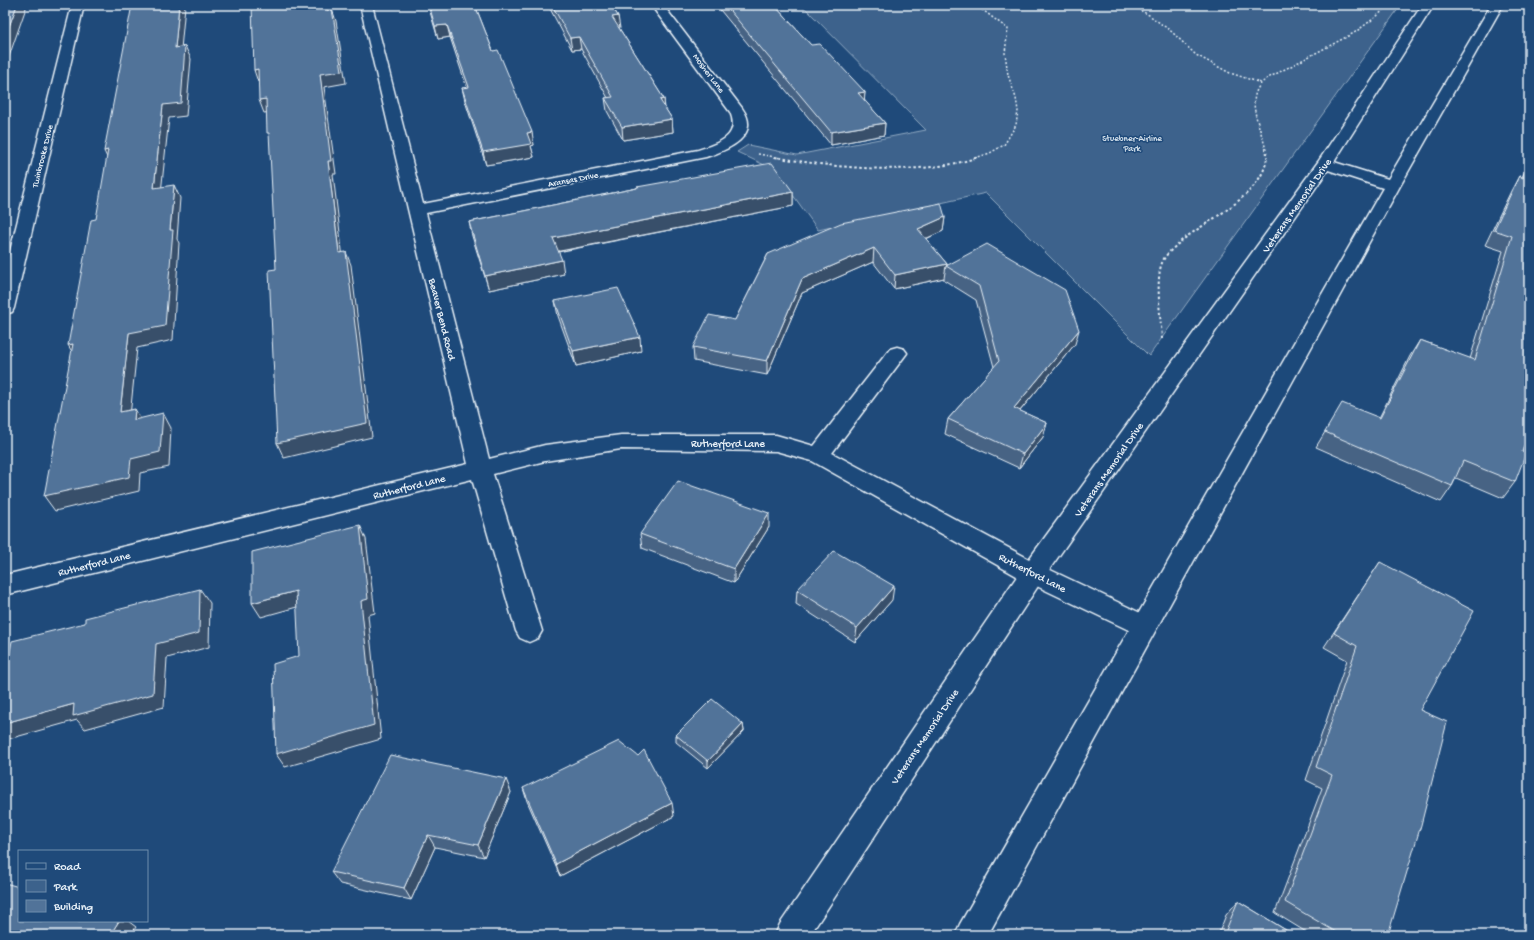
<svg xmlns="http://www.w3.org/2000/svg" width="1534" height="940" font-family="'Gochi Hand',sans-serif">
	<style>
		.green { fill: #3c628c; stroke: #92aac2 }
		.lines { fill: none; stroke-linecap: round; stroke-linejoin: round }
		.street-casing { stroke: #e8f1f8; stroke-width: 3 }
		.secondary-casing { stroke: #e8f1f8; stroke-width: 3 }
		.path-far1 { stroke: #e8f1f8; stroke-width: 1.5; stroke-dasharray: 2 2; stroke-linecap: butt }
		.path { stroke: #e8f1f8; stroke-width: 2; stroke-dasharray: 2.5 2.5; stroke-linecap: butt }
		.street { fill: #1f4a7a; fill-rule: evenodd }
		.secondary { fill: #1f4a7a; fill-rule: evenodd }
		.wall { fill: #466384; stroke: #e8f1f8 }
		.shaded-wall { fill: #39506b; stroke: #e8f1f8 }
		.building { fill: #517399; stroke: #e8f1f8 }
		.labels { text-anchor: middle; stroke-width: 3; stroke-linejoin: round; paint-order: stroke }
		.far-street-label { font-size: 9px; fill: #e8f1f8; stroke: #1f4a7a }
		.far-park-label { font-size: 9px; fill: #d7e3ed; stroke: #1f4a7a }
		.street-label { font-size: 11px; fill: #e8f1f8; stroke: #1f4a7a }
	</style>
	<rect width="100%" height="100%" fill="#1f4a7a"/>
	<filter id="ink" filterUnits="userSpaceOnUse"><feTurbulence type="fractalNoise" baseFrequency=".025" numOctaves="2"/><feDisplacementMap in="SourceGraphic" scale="8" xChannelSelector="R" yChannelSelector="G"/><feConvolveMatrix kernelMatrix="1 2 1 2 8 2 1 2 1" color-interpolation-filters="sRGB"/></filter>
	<g filter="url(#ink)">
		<!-- green -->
		<path class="green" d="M802,5H1401L1149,356L986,193L818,230L775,170L737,152L748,145L797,155L926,130Z"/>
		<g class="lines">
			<defs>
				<path id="street" d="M72,5H84L14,308L12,312L5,314V271Z
					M360,5H372L423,204L698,150C717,144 741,137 730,112L651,5H663L742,108C762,136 728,150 706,157L426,213L489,459L545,445L621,435H776L814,446L890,349L897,347L904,349L907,353L832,453L1042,566L1153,619L1157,626L1153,633L1144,636L1135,633L1024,580L812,461L776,451L621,449L545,461L493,474L542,631L538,638L529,642L520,638L516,631L472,479L5,595V575L468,464Z"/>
				<path id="secondary" d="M1422,5H1434L1334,162L1388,179L1491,5H1503L1400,186L988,935H955L960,924L1383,188L1328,170L1042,580L810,935H775L780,924L1024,566L1318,162Z"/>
			</defs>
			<!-- street casing -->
			<use href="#street" class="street-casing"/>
			<!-- secondary casing -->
			<use href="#secondary" class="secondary-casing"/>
			<!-- path-far1 -->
			<path class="path-far1" d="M1130,5L1149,15L1172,32L1196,55L1230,73L1261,83
				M758,154L781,158
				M975,158L990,153L1004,145L1016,125L1018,111L1016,98L1008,75L1005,53L1008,29L976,5
				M1267,158C1266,133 1238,97 1268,78L1354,33L1376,17L1389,5"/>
			<!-- path -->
			<path class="path" d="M775,157C833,168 923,177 978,157
				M1162,339C1161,320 1155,280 1162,263C1165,254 1174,248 1180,242C1208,219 1263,196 1267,157"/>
			<!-- street -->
			<use href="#street" class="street"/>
			<!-- secondary -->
			<use href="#secondary" class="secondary"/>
		</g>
		<!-- wall -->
		<path class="wall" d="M428,5H475L493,51L534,145L531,146L534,157L486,165L465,101L462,88H467L450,37L438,39Z
			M548,5H611L618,16L619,28L664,99L665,108L672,119L673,132L623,140L607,111L605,98H608L581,49L572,50Z
			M716,5H774L811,45L865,92L864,100L885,123L884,135L831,145Z
			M1529,163V431L1522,452L1515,482L1503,498L1456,478L1452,486L1441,502L1316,447L1325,432L1379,418L1410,356L1420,340L1470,359L1503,251L1485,245L1511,191L1519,176L1522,177Z
			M637,187L793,192V206L558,252L564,274L489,290L472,236L469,222L637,188Z
			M945,217L943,231L926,239L947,264V265L1075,344L1020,411L1047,423L1043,437L1019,468L945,434L948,419L994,367L976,300L944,280V278L894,289L873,262L802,293L767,375L694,361L693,347L735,320L768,254Z
			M555,301L641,351L576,366L558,316Z
			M769,527L734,583L642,548L640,534Z
			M1380,562L1420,710L1388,935H1311L1275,913L1322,788L1306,780L1347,660L1324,647Z
			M797,590L892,600L855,642L796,604Z
			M743,724L744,731L708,768L676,742V735Z
			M523,788L674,816L560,876L527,801Z
			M511,792L484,857L435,847L411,900L340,884L331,872Z
			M1238,901L1294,935H1218L1226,915Z"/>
		<!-- shaded-wall -->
		<path class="shaded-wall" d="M17,5H27L5,68V37Z
			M179,5H185V6L180,60L175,48Z
			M326,5H329L331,22L327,10Z
			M332,9L336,21L346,83L324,87L336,174H333L344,267L339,253L328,161L320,74Z
			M618,16L620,28L614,29L612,17Z
			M447,25L450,37L438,39L435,26Z
			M579,37L581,49L572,50L570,38Z
			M185,46L191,59L186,116L169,118L160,202L154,188L163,105Z
			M258,69L263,81L258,82L254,70Z
			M865,92L864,105L858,93Z
			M266,99L271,112L264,113L259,100Z
			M664,99L665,112L660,100Z
			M672,119L673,132L623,140L622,127Z
			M885,123L884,135L831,145V132Z
			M532,132L534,145L531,146L534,157L486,165L483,152L527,133Z
			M108,150L110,164L104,151Z
			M174,185L180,198L177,239L179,243L173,340L137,348L129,426L120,412L129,333L170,230Z
			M793,192V206L555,252L553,238Z
			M945,217L943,231L916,243L918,229Z
			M874,248L873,262L802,293L767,375V361L802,279Z
			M346,252L351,265L372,437L284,458L277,443Z
			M562,260L564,274L489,290L485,276Z
			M947,264V266H946L944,278L894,289L895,275Z
			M1079,330L1075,344L1010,423L1014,408Z
			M640,337L641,351L576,366L573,351Z
			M73,344L77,360L68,345Z
			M135,409L143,423L134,420Z
			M163,413L171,428L169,467L140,473L139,491L55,511L44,496L131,459Z
			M1047,423L1043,437L1019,468L1023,454Z
			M769,513V527L734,583V569Z
			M360,525L366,539L375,613L368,615L381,739L285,767L276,754L361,601Z
			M894,586L892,600L855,642L857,628Z
			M200,589L210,603L209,647L167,658L164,707L85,729L77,720L5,740V723L74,704L156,644Z
			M296,591L304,605L261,617L252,603Z
			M743,724L744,731L708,768V761Z
			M506,779L511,792L484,857L478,845Z
			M672,803L674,816L560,876L556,864Z
			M428,835L435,847L411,900L404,888Z
			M119,921H128L136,927L131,935H110Z"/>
		<!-- building -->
		<path class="building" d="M5,5H17L5,37Z
			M132,5H179L175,48L185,46L181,103L163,105L154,188L174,185L170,230H173L165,326L129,333L120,412L135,409L134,420L163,413L160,452L131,459L129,477L44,496L73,344L68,345L91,220L96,219L108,150L104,151Z
			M252,5H326L327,10L332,9L342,71L320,74L331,161H328L339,253L346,252L367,423L277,443L269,270L276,269L269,133H267L266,99L259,100L258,69L254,70Z
			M429,5H475L493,51L498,50L532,132L527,133L531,144L483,152L462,88L469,87L447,25L435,26Z
			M552,5H611L618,16L612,17L664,99L660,100L672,119L622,127L605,98L613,97L579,37L570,38Z
			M725,5H774L811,45L820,44L865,92L858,93L885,123L831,132Z
			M772,163L793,192L553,238L562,260L485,276L469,222L637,188V187Z
			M1529,166V431L1522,452L1526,453L1515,482L1463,461L1452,486L1325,432L1342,403L1380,418L1420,340L1475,360L1512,236L1494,230L1519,176L1523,178Z
			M941,203L945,217L918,229L947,264L895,275L874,248L802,279L767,361L693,347L709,315L735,320L768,254L841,223Z
			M987,244L1065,290L1079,330L1014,408L1047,423L1023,454L948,419L999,361L979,286L946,266Z
			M618,288L640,337L573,351L555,301Z
			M678,481L769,513L734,569L640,534Z
			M360,525L368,599L361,601L374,725L276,754L273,664L299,656L296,591L252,603V552Z
			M834,551L894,586L857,628L797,590Z
			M1380,562L1474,611L1420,710L1447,722L1421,825L1388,935H1341L1285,902L1332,775L1316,767L1357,646L1334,633Z
			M200,589L199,633L156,644L153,694L73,716L74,704L5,723V673H6L12,641L85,623V618Z
			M712,699L743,724L708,761L676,735Z
			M619,741L638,756L644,750L672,803L556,864L523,788Z
			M390,755L506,779L478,845L428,835L404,888L331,872Z
			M5,883L19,887V921H119L110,935H5Z
			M1238,901L1294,935H1224Z"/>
	</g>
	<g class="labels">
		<!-- far-street labels -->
		<g class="far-street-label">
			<text transform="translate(709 73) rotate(53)" y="3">Mosher Lane</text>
			<text transform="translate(42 156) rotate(-76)" y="3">Twinbrooke Drive</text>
			<text transform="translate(573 179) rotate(-11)" y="3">Aransas Drive</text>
		</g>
		<!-- far-park labels -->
		<g class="far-park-label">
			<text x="1132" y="141">Stuebner-Airline<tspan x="1132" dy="10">Park</tspan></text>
		</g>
		<!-- street labels -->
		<g class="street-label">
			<text transform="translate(1296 205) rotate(-55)" y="4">Veterans Memorial Drive</text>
			<text transform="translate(443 319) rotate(76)" y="4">Beaver Bend Road</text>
			<text x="728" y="447">Rutherford Lane</text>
			<text transform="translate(1108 469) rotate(-55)" y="4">Veterans Memorial Drive</text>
			<text transform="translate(409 486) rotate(-14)" y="4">Rutherford Lane</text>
			<text transform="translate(94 563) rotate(-14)" y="4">Rutherford Lane</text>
			<text transform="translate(1033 572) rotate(27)" y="4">Rutherford Lane</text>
			<text transform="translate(924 736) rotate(-56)" y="4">Veterans Memorial Drive</text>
		</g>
	</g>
	<!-- margin -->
	<rect width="1534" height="940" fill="none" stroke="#1f4a7a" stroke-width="20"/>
	<rect x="10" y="10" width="1514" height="920" fill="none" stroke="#e8f1f8" stroke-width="1.5" filter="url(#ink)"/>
	<!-- legend -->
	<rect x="18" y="850" width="130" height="72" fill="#1f4a7a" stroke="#6f8dac"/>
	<rect x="26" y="863" width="20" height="6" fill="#1f4a7a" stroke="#6f8dac"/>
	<text x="54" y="870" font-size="12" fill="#e8f1f8">Road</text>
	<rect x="26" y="880" width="20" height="12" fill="#3c628c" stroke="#6f8dac"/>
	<text x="54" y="890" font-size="12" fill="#e8f1f8">Park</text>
	<rect x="26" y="900" width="20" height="12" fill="#517399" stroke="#6f8dac"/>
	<text x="54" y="910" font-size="12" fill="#e8f1f8">Building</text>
</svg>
